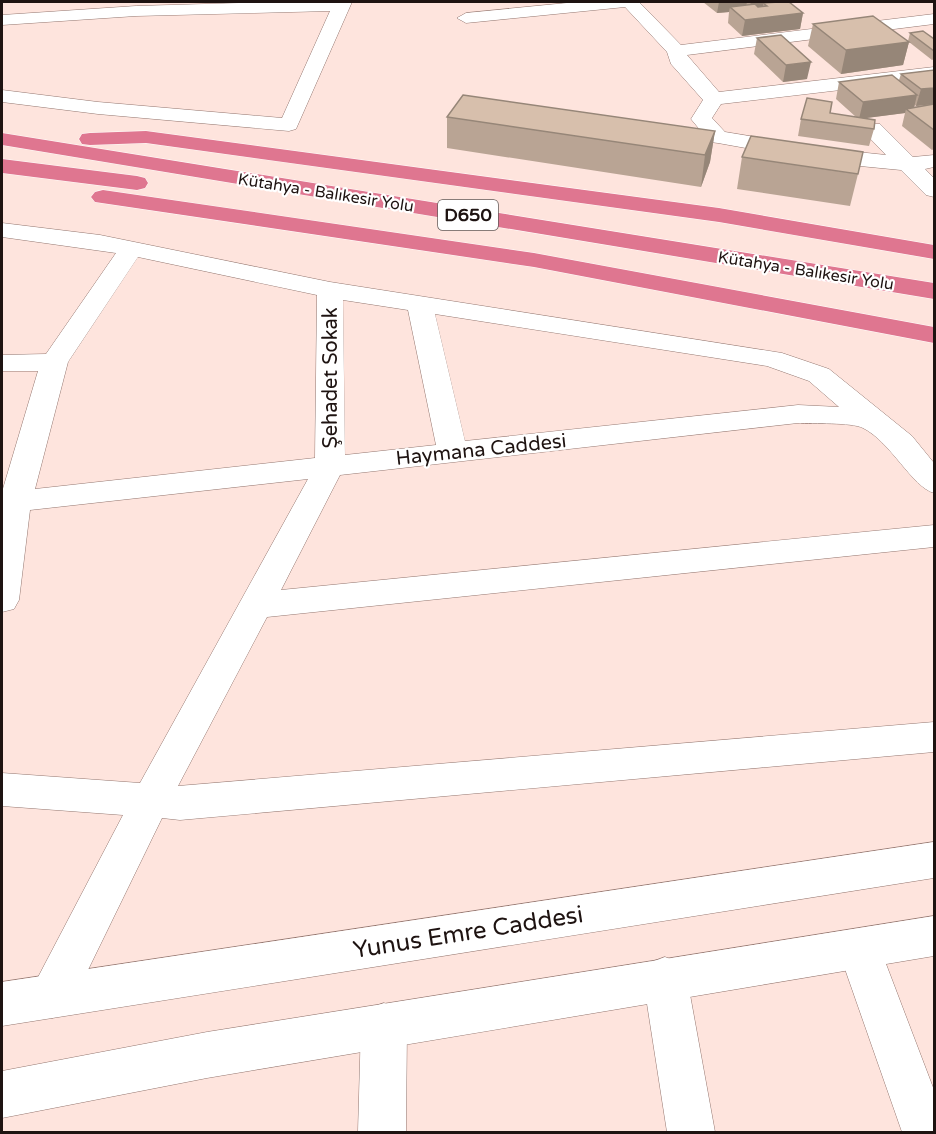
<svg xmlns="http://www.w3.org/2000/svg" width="936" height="1134" font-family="'Varela Round',sans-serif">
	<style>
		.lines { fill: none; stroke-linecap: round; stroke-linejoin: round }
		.street-casing { stroke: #947770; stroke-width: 1 }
		.secondary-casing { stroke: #947770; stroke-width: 1 }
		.highway-casing { stroke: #fff; stroke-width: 1 }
		.street { fill: #fff; fill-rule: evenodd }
		.secondary { fill: #fff; fill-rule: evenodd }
		.highway { fill: #df7690; fill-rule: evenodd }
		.wall { fill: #b9a494 }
		.shaded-wall { fill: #968678 }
		.building { fill: #d7bfac; stroke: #968678; stroke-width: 1.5 }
		.labels { text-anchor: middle; stroke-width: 4.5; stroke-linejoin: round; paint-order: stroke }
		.far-street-label { font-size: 16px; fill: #1e1311; stroke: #fff }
		.shield { fill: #fff; stroke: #625a58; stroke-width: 1.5 }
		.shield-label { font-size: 18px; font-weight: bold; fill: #1e1311 }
		.street-label { font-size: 20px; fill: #1e1311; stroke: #fff }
		.near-street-label { font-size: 24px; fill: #1e1311; stroke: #fff }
	</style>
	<rect width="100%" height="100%" fill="#fee4dd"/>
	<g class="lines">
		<defs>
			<path id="street" d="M277,2H352L296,129L289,131L98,114L2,102V90L98,102L282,118L330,11L136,16L2,25V15L136,6Z
				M577,2H639L681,45L934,14V24L687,55L719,92L934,67V79L721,104L712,118L725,132L829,149L886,155L861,129L864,124H880L913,157L934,155V167L925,169L934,178V197L926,195L901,170L829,163L718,143L710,142L691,119L703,100L671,64L667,52L625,7L466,23L457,18L466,13Z
				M2,223L100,235L330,282L782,353L829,369L912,436L934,463V493C912,487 891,442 863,428C851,422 813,424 798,423L340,475L281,590L934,525V547L267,617L178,786L934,722V752L180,820L162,818L68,1011L52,1018L36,1011L30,996L36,981L123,815L2,806V773L140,783L308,479L30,510L19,600L14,609L2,612V492L38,371H2V355L46,354L116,253L2,237ZM138,257L317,295L315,458L35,489L68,362ZM343,300L408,310L436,445L345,455ZM435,314L767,366L809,381L839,407L798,405L465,441Z
				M860,929L875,935L934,1090V1132H902L838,949L845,935Z
				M665,957L681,963L687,978L715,1132H667L643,978L649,963Z
				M384,1003L400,1009L407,1025L406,1132H358L361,1025L368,1009Z"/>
			<path id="secondary" d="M934,842V878L2,1026V982Z
				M934,916V956L207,1078L2,1118V1071L207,1032Z"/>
			<path id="highway" d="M146,131L719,208L934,245V259L719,222L146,143L90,145L82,144L79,139L82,134L90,133Z
				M2,133L934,283V299L2,145Z
				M2,159L137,176L145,178L148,183L145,188L137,190L2,173Z
				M103,190L534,253L934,327V343L534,267L95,202L91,197L95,192Z"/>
		</defs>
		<!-- street casing -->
		<use href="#street" class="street-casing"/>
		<!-- secondary casing -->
		<use href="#secondary" class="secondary-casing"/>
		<!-- highway casing -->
		<use href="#highway" class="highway-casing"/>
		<!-- street -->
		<use href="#street" class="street"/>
		<!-- secondary -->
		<use href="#secondary" class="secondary"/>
		<!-- highway -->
		<use href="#highway" class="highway"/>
	</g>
	<!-- wall -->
	<path class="wall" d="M703,2H774L803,13L800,29L742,36L728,23L729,12L717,13Z
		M813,24L908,41L910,33L934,39V59L932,60L909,42L903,65L841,74L808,46Z
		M757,38L807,79L783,82L754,54Z
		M934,70V104L916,106L915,105L914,107L934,104V149L932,150L902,126L905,113L865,118L874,129L869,146L798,136L801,119L856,117L836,99L839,82L899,80L901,74Z
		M447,117L715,131L710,162L701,187L447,148Z
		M742,157L858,174L850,206L737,189Z"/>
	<!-- shaded-wall -->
	<path class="shaded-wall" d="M719,2H747L746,7H730L729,12L717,13Z
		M751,2H774L773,7L767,6L763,3V8L749,10Z
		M803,13L800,29L742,36L745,20Z
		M909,42L903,65L841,74L846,50Z
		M811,62L807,79L783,82L786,65Z
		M934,88V104L916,106L921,89Z
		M917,95L913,112L906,109L905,113L859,119L863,102Z
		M715,131L710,162L701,187L705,155Z"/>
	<!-- building -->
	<path class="building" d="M779,2H789L803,13L745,20L730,7L755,4L758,7L767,6L763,3Z
		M873,16L909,42L846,50L813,24Z
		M923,31L934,39V51L910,33Z
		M781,35L811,62L786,65L757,38Z
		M934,70V88L921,89L901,74Z
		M892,75L917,95L863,102L839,82Z
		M463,95L715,131L705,155L447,117Z
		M807,98L832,102L830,113L875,120L874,129L801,119Z
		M934,104V130L906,109Z
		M751,136L863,152L858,174L742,157Z"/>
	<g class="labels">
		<!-- far-street labels -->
		<g class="far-street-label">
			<text transform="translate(326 192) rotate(9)" y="6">Kütahya - Balıkesir Yolu</text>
			<text transform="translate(806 270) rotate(9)" y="6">Kütahya - Balıkesir Yolu</text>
		</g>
		<!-- shield labels -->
		<rect class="shield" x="438" y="200" width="60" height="30" rx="4.5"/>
		<g class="shield-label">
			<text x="468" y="221">D650</text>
		</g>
		<!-- street labels -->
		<g class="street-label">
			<text transform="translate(330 378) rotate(-90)" y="7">Şehadet Sokak</text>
			<text transform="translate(481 449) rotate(-6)" y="7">Haymana Caddesi</text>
		</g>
		<!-- near-street labels -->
		<g class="near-street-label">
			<text transform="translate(468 932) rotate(-9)" y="8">Yunus Emre Caddesi</text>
		</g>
	</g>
	<!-- border -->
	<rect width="936" height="1134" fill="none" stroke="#1e1311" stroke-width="6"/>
</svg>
